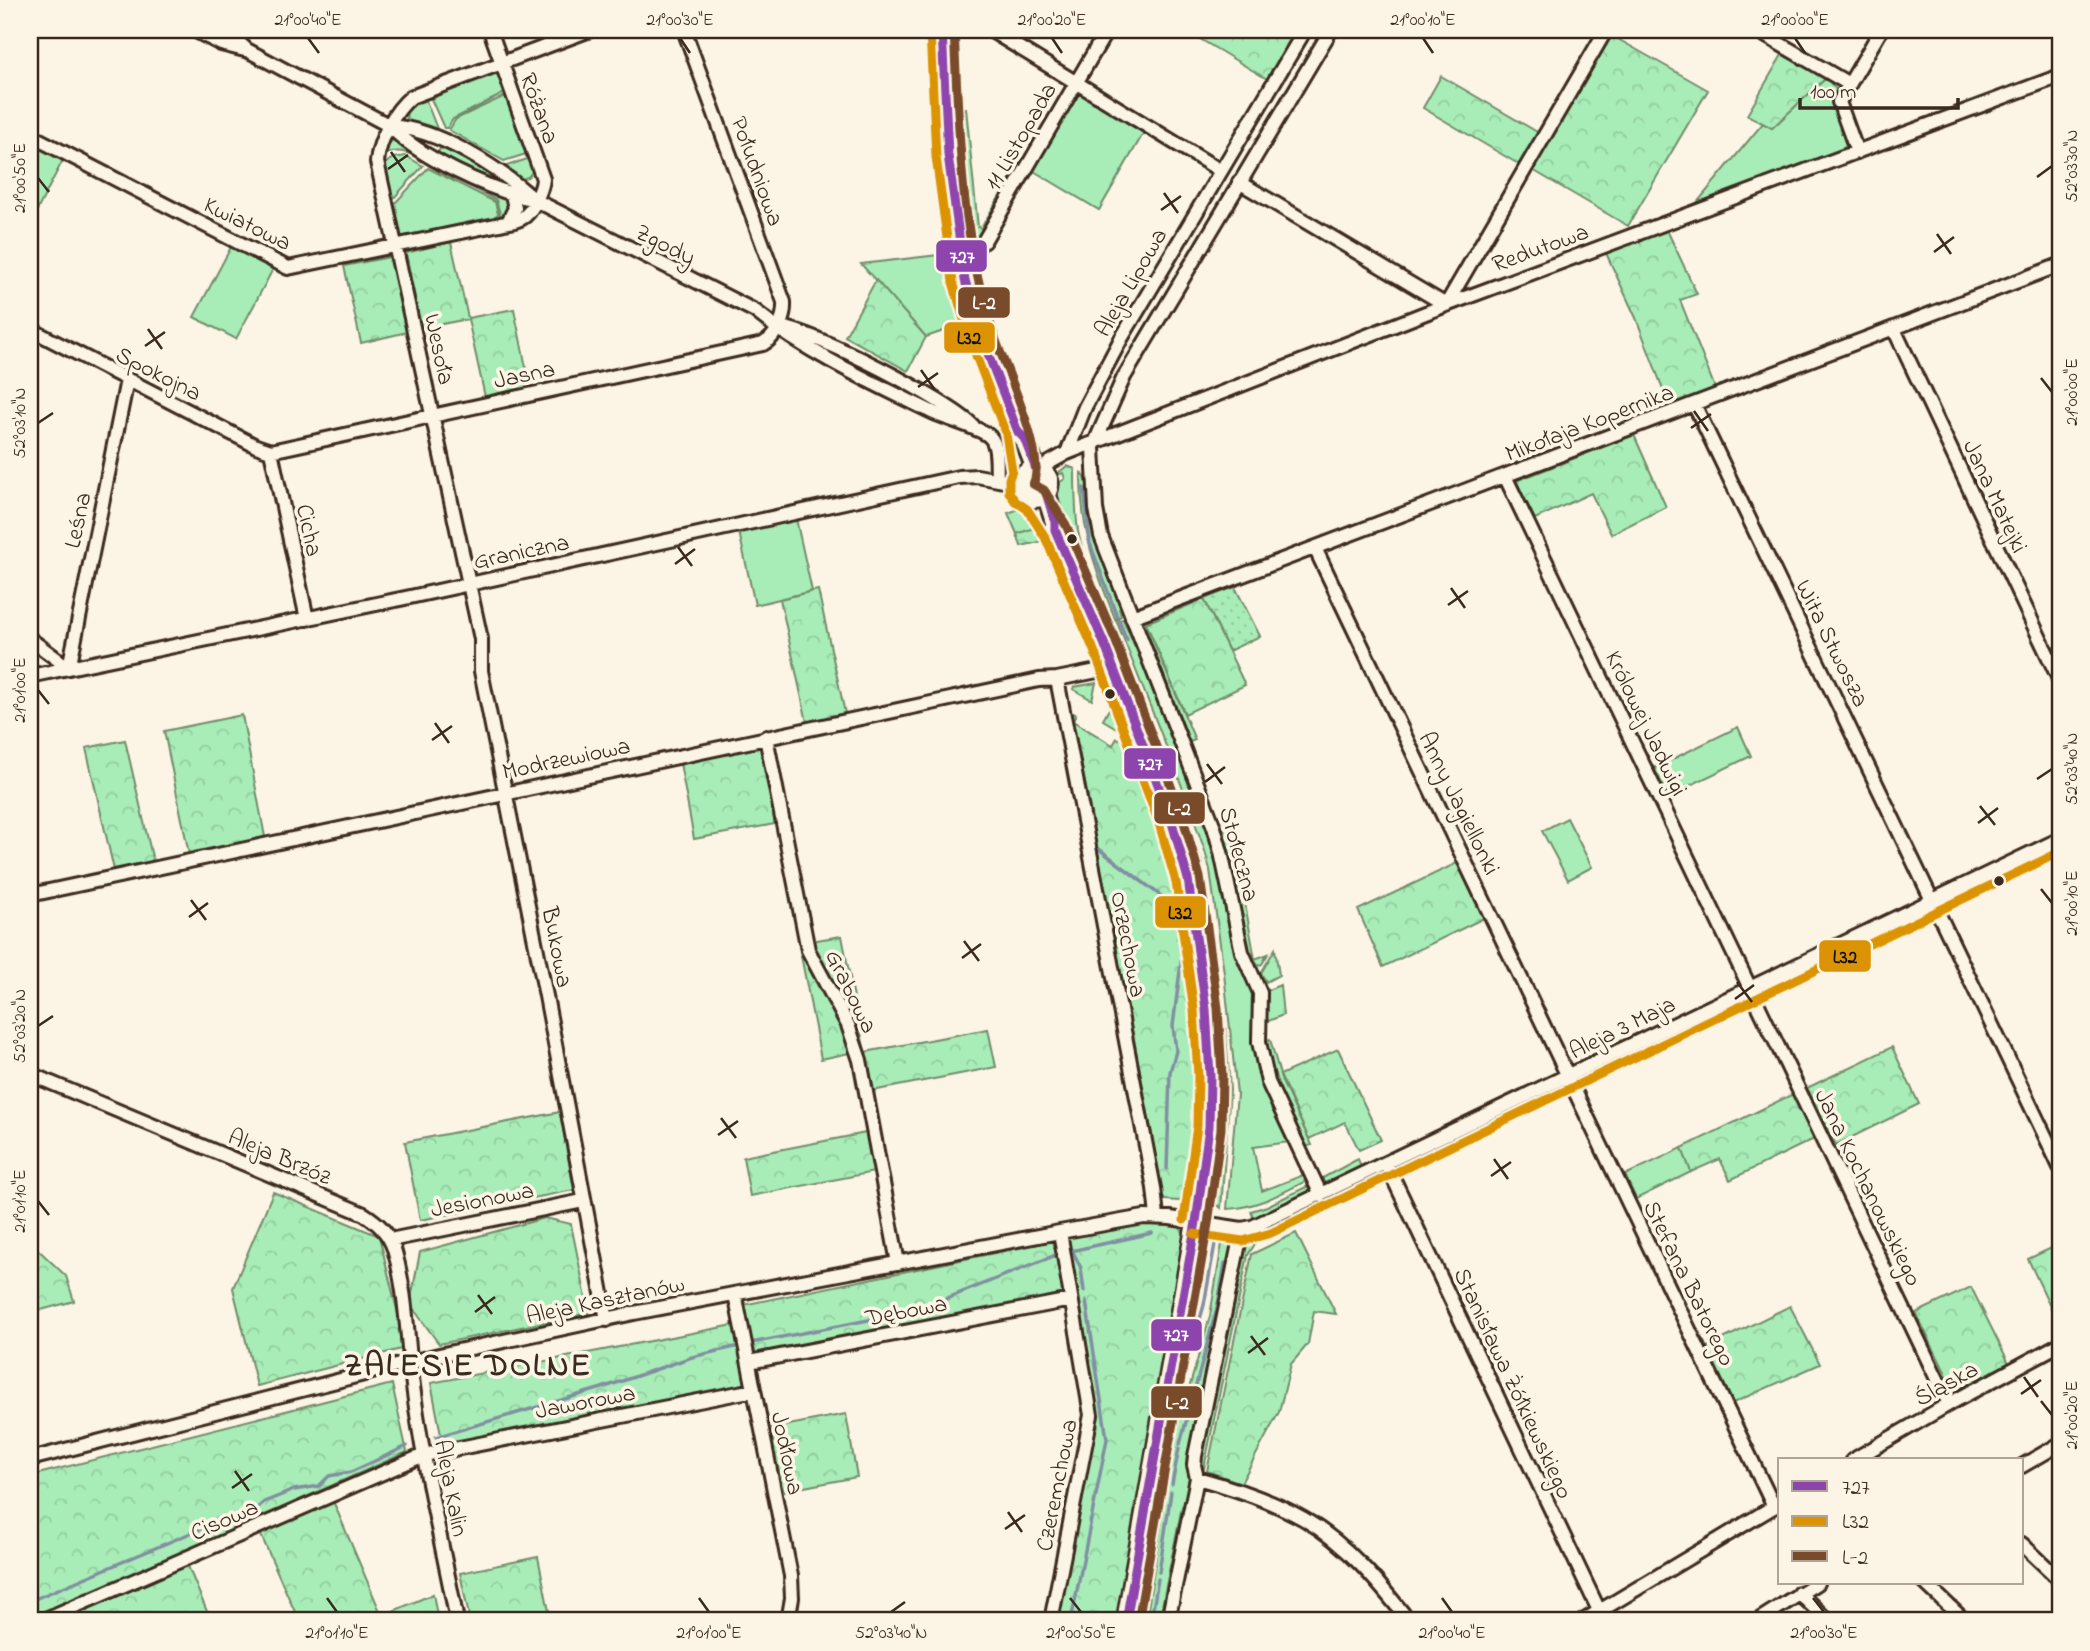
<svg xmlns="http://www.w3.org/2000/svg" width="2090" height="1651" font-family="'Indie Flower',sans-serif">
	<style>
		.green { fill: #a8edb8; stroke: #728c6b; stroke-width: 2 }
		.forest { fill: url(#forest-crowns); stroke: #728c6b; stroke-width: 2 }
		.park { fill: url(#park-dots); stroke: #728c6b; stroke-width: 2 }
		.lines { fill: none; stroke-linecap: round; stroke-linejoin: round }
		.stream { stroke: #818fa1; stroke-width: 3.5 }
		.street-casing { stroke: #3b2a1e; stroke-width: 18 }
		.secondary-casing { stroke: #3b2a1e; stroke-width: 23 }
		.street { stroke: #fcf5e5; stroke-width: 12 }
		.secondary { stroke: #fcf5e5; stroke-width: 18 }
		.bus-1-casing { stroke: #fcf5e5; stroke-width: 14 }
		.bus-2-casing { stroke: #fcf5e5; stroke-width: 14 }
		.bus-3-casing { stroke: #fcf5e5; stroke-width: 14 }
		.bus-1 { stroke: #8e44ad; stroke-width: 9 }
		.bus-2 { stroke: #db9304; stroke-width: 9 }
		.bus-3 { stroke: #7a4b2a; stroke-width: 9 }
		.ticks { fill: none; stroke: #3b2a1e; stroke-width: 2.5 }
		.bus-dot { fill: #3b2a1e; stroke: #fcf5e5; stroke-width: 2.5 }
		.labels { text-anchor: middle; stroke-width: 7; stroke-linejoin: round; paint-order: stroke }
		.street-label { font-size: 24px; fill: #3b2a1e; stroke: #fcf5e5 }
		.district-label { font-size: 32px; font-weight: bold; letter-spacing: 2px; fill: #3b2a1e; stroke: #fcf5e5 }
		.line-badge { stroke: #fcf5e5; stroke-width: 2.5 }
		.badge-label { font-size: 19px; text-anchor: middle; font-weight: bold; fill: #fff }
		.pale-badge-label { font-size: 19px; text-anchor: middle; font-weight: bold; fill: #111 }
		.neatline { fill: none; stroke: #3b2a1e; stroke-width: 2.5 }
		.ticks-label { font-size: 18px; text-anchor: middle; fill: #3b2a1e }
	</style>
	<defs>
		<pattern id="forest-crowns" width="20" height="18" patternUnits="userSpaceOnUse" patternTransform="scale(1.75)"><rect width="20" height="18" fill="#a8edb8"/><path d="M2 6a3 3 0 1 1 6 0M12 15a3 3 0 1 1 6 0" fill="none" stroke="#92cb9e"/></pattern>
		<pattern id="park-dots" width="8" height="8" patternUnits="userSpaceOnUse" patternTransform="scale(1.75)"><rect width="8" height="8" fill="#a8edb8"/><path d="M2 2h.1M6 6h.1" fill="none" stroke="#92cb9e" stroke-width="1.8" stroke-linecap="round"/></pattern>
	</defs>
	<rect width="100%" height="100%" fill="#fcf5e5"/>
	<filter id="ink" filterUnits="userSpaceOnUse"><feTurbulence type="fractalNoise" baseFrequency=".0143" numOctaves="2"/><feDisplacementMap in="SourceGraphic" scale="14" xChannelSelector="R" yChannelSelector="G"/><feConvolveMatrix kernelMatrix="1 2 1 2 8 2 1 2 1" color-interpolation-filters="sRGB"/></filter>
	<g filter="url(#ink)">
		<!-- green -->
		<path class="green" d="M950,30H955L960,108H966L978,227L981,228L1013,174L1015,177L975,243L970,237L953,56L949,46Z
			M494,73L500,76L506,89L505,93L453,119L447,128H444L431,99L436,97V95Z
			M1826,78L1837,90C1834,113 1848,129 1845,149L1695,205L1763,123L1772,128Z
			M1079,88L1147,127L1099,210L1032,170Z
			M507,95L527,147L524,149L526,154L504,161L449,130L456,119Z
			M425,98L439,134L407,121L406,110L412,103Z
			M393,138L427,159L425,161C410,154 398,146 382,157Z
			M30,142L63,160L30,224Z
			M442,145L481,163L525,194L479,178L437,154Z
			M406,156L423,166L392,200L382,166L393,158Z
			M530,158L534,170L528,177L518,180L501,168Z
			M432,162C453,171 515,190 520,212L501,217L496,200L430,165Z
			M428,168L495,202L498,214L495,216L496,220L402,239L395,203Z
			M946,221L950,274L952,275L956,295L953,296L955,302H958L964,324L926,337L861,264L947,254Z
			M231,247L273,269L236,339L194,317Z
			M981,250L984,251L979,264L985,291L979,293L973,259L977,255L976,252Z
			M995,386L1016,452L1010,451L991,388Z
			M1067,466L1075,469C1075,490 1075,510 1078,531C1084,562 1099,591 1109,621L1105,623L1076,543L1079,540L1065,522L1057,500L1060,482L1065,479L1063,473L1058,475V473Z
			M1081,473L1085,477L1122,607L1119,609L1121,616L1115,619C1095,568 1080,528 1081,473Z
			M1025,507L1031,512L1040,526L1017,534L1008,513Z
			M796,519L812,591L755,605L739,532Z
			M1210,590L1212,596L1146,623L1195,740L1190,742L1143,621L1150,618L1149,614Z
			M1123,619L1135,647L1138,646L1207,822L1255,987L1253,1032L1290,1142L1253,1147L1262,1191L1306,1174V1176L1304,1182C1280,1194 1255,1208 1227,1209L1237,1094L1224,973L1210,870L1205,851L1183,789L1116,620Z
			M1109,623L1187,814L1203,865L1226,1033L1230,1090L1221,1208L1214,1202L1211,1194H1208C1215,1147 1222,1101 1217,1055L1111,644L1114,642L1106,625Z
			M1096,683L1092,700L1073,689L1074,687Z
			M1112,702L1125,733L1103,720L1110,707L1109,703Z
			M1738,727L1751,756L1668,796L1654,768Z
			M1567,818L1592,867L1568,880L1542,831Z
			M1230,826L1237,862L1232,863L1223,829Z
			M1239,871L1255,959L1268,954L1262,964L1258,966L1250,950L1233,873Z
			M1275,949L1279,975L1266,982L1261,973Z
			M1280,985L1283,1015L1266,1022L1268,990Z
			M1270,1039L1282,1082L1312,1145L1307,1146C1290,1112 1271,1078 1267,1040Z
			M1682,1148L1691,1172L1636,1199L1625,1175Z
			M1358,1159L1362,1169L1327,1186L1319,1180Z
			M1310,1185L1311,1191L1307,1195L1254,1220L1251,1211L1267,1206Z
			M1224,1232L1231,1237L1233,1243L1190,1454L1187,1502L1182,1506L1159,1621H1146L1175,1437L1210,1316Z
			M1250,1233L1255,1244L1248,1255L1203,1473L1199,1460L1245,1236Z"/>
		<!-- forest -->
		<path class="forest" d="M1206,30H1296L1267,79L1200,39Z
			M1609,34L1708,90L1628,226L1531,169Z
			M1783,53L1826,78L1772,128L1747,115Z
			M1441,76L1539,133L1520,165L1423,108Z
			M1667,230L1697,294L1680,300L1715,388L1669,405L1636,318L1606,253Z
			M451,242L468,318L514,309L530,387L485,397L468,319L421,328L406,253Z
			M390,257L407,332L361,343L344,266Z
			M876,280L926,337L908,371L845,336Z
			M1634,435L1666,507L1611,534L1591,493L1535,519L1516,481Z
			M1040,526L1048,540L1021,546L1017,534Z
			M818,590L845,713L807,722L780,599Z
			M1204,599L1245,685L1185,714L1146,623Z
			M1073,713L1076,714L1073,721L1113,745L1117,738L1123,741L1126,734L1159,806L1178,868L1196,964L1203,1104L1193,1191H1190L1179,1201L1165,1200L1163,1197L1160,1198L1149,1138L1152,1134L1132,1029L1128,1028L1131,1023L1121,974L1119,973L1118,969L1120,968L1110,914H1107L1104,899L1107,898L1102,874L1099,873L1098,868L1101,866L1095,839L1093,838L1091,835L1094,833L1089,804L1086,803L1085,800L1088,798L1075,731L1070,728L1069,714Z
			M242,715L265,837L189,854L164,731Z
			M125,740L153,861L114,870L86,748Z
			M761,746L775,824L694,839L680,763Z
			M1457,863L1484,918L1383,967L1358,910Z
			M842,936L857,1013L846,1015L810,941Z
			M803,944L854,1052L821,1059L799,945Z
			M859,1024L865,1052L988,1029L996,1067L872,1091L865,1053H862L852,1025Z
			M1892,1047L1919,1104L1836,1145L1807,1088Z
			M1338,1049L1381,1140L1359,1150L1345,1122L1309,1139L1280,1075Z
			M1793,1094L1814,1139L1730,1180L1720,1159L1691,1172L1682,1148Z
			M560,1112L574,1190L420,1220L405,1142Z
			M866,1133L874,1172L750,1196L743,1157Z
			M273,1192L379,1236L398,1314L401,1349L257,1386L233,1288Z
			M545,1218L571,1224L589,1313L439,1344L410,1304L420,1252Z
			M1134,1222H1155L1178,1225L1185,1235L1120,1621H1055L1095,1415L1067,1239L1070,1235Z
			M1296,1233L1336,1314L1314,1311L1308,1344L1291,1364L1279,1412L1241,1483L1207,1471L1252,1254Z
			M1053,1241L1065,1295L755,1353L743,1305Z
			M30,1242L66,1276L74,1301L30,1313Z
			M2060,1244V1327L2028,1259Z
			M1971,1287L2009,1363L1957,1392L1954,1390L1916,1313Z
			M1790,1306L1820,1364L1733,1403L1707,1347Z
			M734,1325L746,1387L443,1445L431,1383Z
			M392,1384L407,1452L182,1552L211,1621H30V1476Z
			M846,1414L857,1477L783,1491L768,1429Z
			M333,1501L382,1616L433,1594L438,1621H299L260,1533Z
			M538,1557L551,1621H470L460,1573Z"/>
		<!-- park -->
		<path class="park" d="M1235,587L1260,636L1229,651L1204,599Z"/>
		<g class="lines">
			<!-- stream -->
			<path class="stream" d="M1084,488L1090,543L1117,616
				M1119,621L1127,640
				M1115,644L1168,774L1199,880L1218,1011L1226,1095L1217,1191
				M1099,849L1165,899L1170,905L1181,934L1183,947L1173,1026L1176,1051L1170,1072L1167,1169
				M1072,1250L1081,1268L1084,1291
				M1071,1251L1152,1233
				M910,1313L1056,1255
				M751,1343L899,1314
				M436,1437L602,1388L692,1357L739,1346
				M1180,1444L1218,1304L1225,1263
				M1172,1484L1179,1448
				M1159,1572L1171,1492
				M30,1601L226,1518L255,1510L264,1502L294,1490L319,1486L329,1476L351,1472L407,1446
				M1071,1621L1107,1439L1086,1301
				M1138,1621L1173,1414L1204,1305L1215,1244
				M1151,1621L1158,1579"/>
			<defs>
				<path id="street" d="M194,30L221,44L245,50
					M220,30L230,34L247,50L390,126C418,157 490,190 531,199
					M590,30L411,97C394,111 379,140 377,162L481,639V671L546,996L607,1320
					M990,30L1221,171
					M1756,30L1849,84
					M390,126C439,129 499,168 535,200L755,311C807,353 871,382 932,412C944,418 983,429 990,437C999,446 996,467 997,479
					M30,135L288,268L500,224C507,222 516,222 522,218C532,213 542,190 543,179L490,30
					M1857,152L1839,102L1881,30
					M1239,182L1446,305L1606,30
					M508,222L515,208L512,195
					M961,252L974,249L984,241L1107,30
					M779,327C813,330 949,401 973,426
					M30,329L256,446L271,451L763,344C777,336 785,318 784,302L684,30
					M1894,329L2060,681
					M1694,404L2060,1167
					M271,451L307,619
					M1067,453L1085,407L1121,339L1305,30
					M1041,471L1049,463L1067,453L1446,305L2060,76
					M1505,476L1949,1404
					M1315,548L1774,1507
					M1132,617L2060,265
					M30,639L69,668L127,380
					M30,676L410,597L959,477L977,476L1020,484
					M1057,679L1154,1188L1157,1217
					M766,737L808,950L848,1025L860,1060L898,1263
					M30,895L1039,680L1057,679L1112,668
					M30,1074L364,1214C378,1223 388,1232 394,1249C407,1293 407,1341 413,1386C423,1465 442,1543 457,1621
					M1386,1163L1604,1621
					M1321,1195L1268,1082L1259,1042L1260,993L1242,952L1221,852L1214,827L1101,536L1096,509L1093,447L1124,377L1331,30
					M390,1240L583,1201
					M735,1294L791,1576L792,1598L788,1621
					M749,1362L1071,1300
					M30,1459L439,1355L634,1313L1054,1233L1144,1217L1170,1218L1242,1229L1252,1227L2060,839
					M1853,1460L1949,1404L2060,1344
					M2022,1466L2060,1444
					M1197,1478C1230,1487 1274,1502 1304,1519C1347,1544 1379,1583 1409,1621
					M2022,1544L2060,1580
					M1925,1583L1965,1621
					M1799,1593L1828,1621
					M41,1621L424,1455L754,1390
					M1051,1621L1091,1415L1060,1232
					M1168,1621L1197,1478L1194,1465L1195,1456L1242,1229
					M1583,1621L1780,1503
					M1757,1621L1817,1583"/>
				<path id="secondary" d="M942,30L948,155L965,280L981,336L1018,432L1024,438L1036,469
					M1021 484a14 14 0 1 1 28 0a14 14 0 1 1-28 0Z
					M1046,493L1055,522V530L1104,643L1171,819L1188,879L1206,1009L1210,1076L1209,1127L1196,1222L1126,1621"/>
			</defs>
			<!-- street casing -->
			<use href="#street" class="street-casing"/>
			<!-- secondary casing -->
			<use href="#secondary" class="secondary-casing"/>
			<!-- street -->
			<use href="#street" class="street"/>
			<!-- secondary -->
			<use href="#secondary" class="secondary"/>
			<defs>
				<path id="bus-1" d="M942,30L948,155L965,280L981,336L1018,432L1024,438L1036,469
					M1046,493L1055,522V530L1104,643L1171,819L1188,879L1206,1009L1210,1076L1209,1127L1196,1222L1126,1621"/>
				<path id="bus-2" d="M930,31L936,157L953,282L970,340L1006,434L1012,471L1009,479V492L1015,501L1027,509L1045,537L1093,648L1159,823L1176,882L1194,1010L1198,1076L1197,1126L1184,1220
					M1194,1234L1243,1241L1271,1233L2060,852"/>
				<path id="bus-3" d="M954,30C959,130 960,236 993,332C1003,364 1048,456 1033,484L1044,490L1066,525L1115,639L1182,815L1200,877L1218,1008L1222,1075L1221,1129L1208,1224L1138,1621"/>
			</defs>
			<!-- bus-1 casing -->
			<use href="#bus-1" class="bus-1-casing"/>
			<!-- bus-2 casing -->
			<use href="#bus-2" class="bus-2-casing"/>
			<!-- bus-3 casing -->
			<use href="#bus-3" class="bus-3-casing"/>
			<!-- bus-1 -->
			<use href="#bus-1" class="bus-1"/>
			<!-- bus-2 -->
			<use href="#bus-2" class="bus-2"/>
			<!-- bus-3 -->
			<use href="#bus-3" class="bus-3"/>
		</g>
	</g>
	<!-- ticks -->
	<path class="ticks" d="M308,38L319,53M680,38L690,53M1052,38L1062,53M1423,38L1433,53M1795,38L1805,53M391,152L405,172M388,169L408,155M2037,177L2052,166M38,178L49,192M1164,193L1178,213M1161,210L1181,196M1937,234L1951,254M1934,252L1954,237M148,329L162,349M145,346L165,332M921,370L935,390M2041,378L2052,392M918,387L938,373M1694,411L1708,431M38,423L53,413M1691,428L1711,414M678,547L692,566M675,564L695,549M1451,588L1465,608M1448,605L1468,591M38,690L49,704M435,723L449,743M432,740L452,726M1207,764L1222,784M2037,779L2052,769M1205,782L1225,767M1980,806L1995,825M1978,823L1998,808M2041,889L2052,903M191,900L206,920M189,917L208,903M964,941L979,961M962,958L981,944M1737,982L1752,1002M1735,999L1754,985M38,1026L53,1016M721,1118L736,1138M718,1135L738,1121M1494,1159L1508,1179M1491,1176L1511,1162M38,1201L49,1215M478,1295L492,1314M475,1312L495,1297M1251,1336L1265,1355M1248,1353L1268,1338M2024,1377L2038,1397M2021,1394L2041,1380M2041,1401L2052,1415M235,1471L249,1491M232,1488L252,1474M1008,1512L1022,1532M1005,1529L1025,1515M327,1598L337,1612M699,1598L709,1612M1070,1598L1081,1612M1442,1598L1452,1612M1813,1598L1824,1612M891,1612L905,1602"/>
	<!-- markers -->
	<g class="bus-dot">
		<circle cx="1072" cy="539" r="6"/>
		<circle cx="1110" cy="694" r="6"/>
		<circle cx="1999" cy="881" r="6"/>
	</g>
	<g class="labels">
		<!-- street labels -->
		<g class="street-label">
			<text transform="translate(540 108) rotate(70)" y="8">Różana</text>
			<text transform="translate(1020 136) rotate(-60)" y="8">11 Listopada</text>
			<text transform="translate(758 171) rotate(70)" y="8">Południowa</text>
			<text transform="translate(248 223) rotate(26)" y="8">Kwiatowa</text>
			<text transform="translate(666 244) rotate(27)" y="8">Zgody</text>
			<text transform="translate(1540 247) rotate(-20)" y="8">Redutowa</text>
			<text transform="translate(1130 282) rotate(-60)" y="8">Aleja Lipowa</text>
			<text transform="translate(440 349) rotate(78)" y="8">Wesoła</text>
			<text transform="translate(159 373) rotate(27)" y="8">Spokojna</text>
			<text transform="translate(524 374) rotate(-12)" y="8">Jasna</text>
			<text transform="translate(1589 422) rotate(-21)" y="8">Mikołaja Kopernika</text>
			<text transform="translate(1996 496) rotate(65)" y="8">Jana Matejki</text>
			<text transform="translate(77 520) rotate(-78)" y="8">Leśna</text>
			<text transform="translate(310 530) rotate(78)" y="8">Cicha</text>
			<text transform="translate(521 551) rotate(-12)" y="8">Graniczna</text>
			<text transform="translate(1833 643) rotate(64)" y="8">Wita Stwosza</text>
			<text transform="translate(1647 723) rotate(64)" y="8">Królowej Jadwigi</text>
			<text transform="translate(566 758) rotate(-12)" y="8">Modrzewiowa</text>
			<text transform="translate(1460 803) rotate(64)" y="8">Anny Jagiellonki</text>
			<text transform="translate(1240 854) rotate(75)" y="8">Stołeczna</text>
			<text transform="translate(1129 944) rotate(79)" y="8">Orzechowa</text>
			<text transform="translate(558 947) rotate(79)" y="8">Bukowa</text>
			<text transform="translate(852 991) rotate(64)" y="8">Grabowa</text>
			<text transform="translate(1622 1027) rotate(-26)" y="8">Aleja 3 Maja</text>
			<text transform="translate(280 1156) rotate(23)" y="8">Aleja Brzóz</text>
			<text transform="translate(1869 1187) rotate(64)" y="8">Jana Kochanowskiego</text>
			<text transform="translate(482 1199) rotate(-11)" y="8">Jesionowa</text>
			<text transform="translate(1690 1283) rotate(64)" y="8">Stefana Batorego</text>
			<text transform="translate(605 1299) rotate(-12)" y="8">Aleja Kasztanów</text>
			<text transform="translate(906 1310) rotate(-11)" y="8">Dębowa</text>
			<text transform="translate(1514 1383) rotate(65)" y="8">Stanisława Żółkiewskiego</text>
			<text transform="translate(1946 1383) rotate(-29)" y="8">Śląska</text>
			<text transform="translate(585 1401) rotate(-11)" y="8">Jaworowa</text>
			<text transform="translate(788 1453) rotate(78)" y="8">Jodłowa</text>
			<text transform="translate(1056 1485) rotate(-79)" y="8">Czeremchowa</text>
			<text transform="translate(452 1488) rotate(79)" y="8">Aleja Kalin</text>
			<text transform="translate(224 1519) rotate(-24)" y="8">Cisowa</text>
		</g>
		<!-- district labels -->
		<g class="district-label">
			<text x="468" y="1375">ZALESIE DOLNE</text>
		</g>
	</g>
	<g class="line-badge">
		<rect x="935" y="239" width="53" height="34" rx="7" fill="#8e44ad"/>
		<rect x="957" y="286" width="54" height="33" rx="7" fill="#7a4b2a"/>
		<rect x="943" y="321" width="53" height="33" rx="7" fill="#db9304"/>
		<rect x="1123" y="747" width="54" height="33" rx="7" fill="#8e44ad"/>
		<rect x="1153" y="791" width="53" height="34" rx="7" fill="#7a4b2a"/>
		<rect x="1154" y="895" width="53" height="34" rx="7" fill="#db9304"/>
		<rect x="1818" y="939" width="54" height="34" rx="7" fill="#db9304"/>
		<rect x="1150" y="1318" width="53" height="34" rx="7" fill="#8e44ad"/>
		<rect x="1150" y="1385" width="53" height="34" rx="7" fill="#7a4b2a"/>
	</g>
	<g class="badge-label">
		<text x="962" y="263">727</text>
		<text x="984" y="309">L-2</text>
		<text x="1150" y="770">727</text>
		<text x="1179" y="815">L-2</text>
		<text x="1176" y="1341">727</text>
		<text x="1177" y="1409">L-2</text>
	</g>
	<g class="pale-badge-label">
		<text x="969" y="344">L32</text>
		<text x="1180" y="919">L32</text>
		<text x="1845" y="963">L32</text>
	</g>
	<!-- margin -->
	<rect width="2090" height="1651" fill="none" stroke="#fcf5e5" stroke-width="77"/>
	<!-- legend -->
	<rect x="1778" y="1458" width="245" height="126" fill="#fcf5e5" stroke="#afa495" stroke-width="2"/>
	<rect x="1792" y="1481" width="35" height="10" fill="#8e44ad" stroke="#afa495" stroke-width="2"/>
	<text x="1842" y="1494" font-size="21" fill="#3b2a1e">727</text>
	<rect x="1792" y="1516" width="35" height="10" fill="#db9304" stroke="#afa495" stroke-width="2"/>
	<text x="1842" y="1528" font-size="21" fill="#3b2a1e">L32</text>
	<rect x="1792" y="1551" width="35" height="10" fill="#7a4b2a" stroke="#afa495" stroke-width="2"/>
	<text x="1842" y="1564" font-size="21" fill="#3b2a1e">L-2</text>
	<!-- scale -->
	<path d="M1800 98v10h158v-10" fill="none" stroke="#3b2a1e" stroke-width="3.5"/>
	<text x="1810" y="98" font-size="21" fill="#3b2a1e" stroke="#fcf5e5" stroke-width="5" paint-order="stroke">100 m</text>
	<rect x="38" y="38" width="2014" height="1574" class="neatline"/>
	<g class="ticks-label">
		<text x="308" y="25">21°00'40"E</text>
		<text x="680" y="25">21°00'30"E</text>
		<text x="1052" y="25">21°00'20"E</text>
		<text x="1423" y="25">21°00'10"E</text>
		<text x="1795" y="25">21°00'00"E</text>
		<text transform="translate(2071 166) rotate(-90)" y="6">52°03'30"N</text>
		<text transform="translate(19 178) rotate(-90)" y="6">21°00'50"E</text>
		<text transform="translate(2071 392) rotate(-90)" y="6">21°00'00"E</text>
		<text transform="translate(19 423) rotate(-90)" y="6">52°03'10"N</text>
		<text transform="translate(19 690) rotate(-90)" y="6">21°01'00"E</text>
		<text transform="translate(2071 769) rotate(-90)" y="6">52°03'40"N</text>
		<text transform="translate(2071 903) rotate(-90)" y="6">21°00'10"E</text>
		<text transform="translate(19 1026) rotate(-90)" y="6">52°03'20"N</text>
		<text transform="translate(19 1201) rotate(-90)" y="6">21°01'10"E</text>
		<text transform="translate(2071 1415) rotate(-90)" y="6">21°00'20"E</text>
		<text x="337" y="1638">21°01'10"E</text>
		<text x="709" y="1638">21°01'00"E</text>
		<text x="891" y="1638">52°03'40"N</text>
		<text x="1081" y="1638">21°00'50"E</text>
		<text x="1452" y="1638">21°00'40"E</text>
		<text x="1824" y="1638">21°00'30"E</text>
	</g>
</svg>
